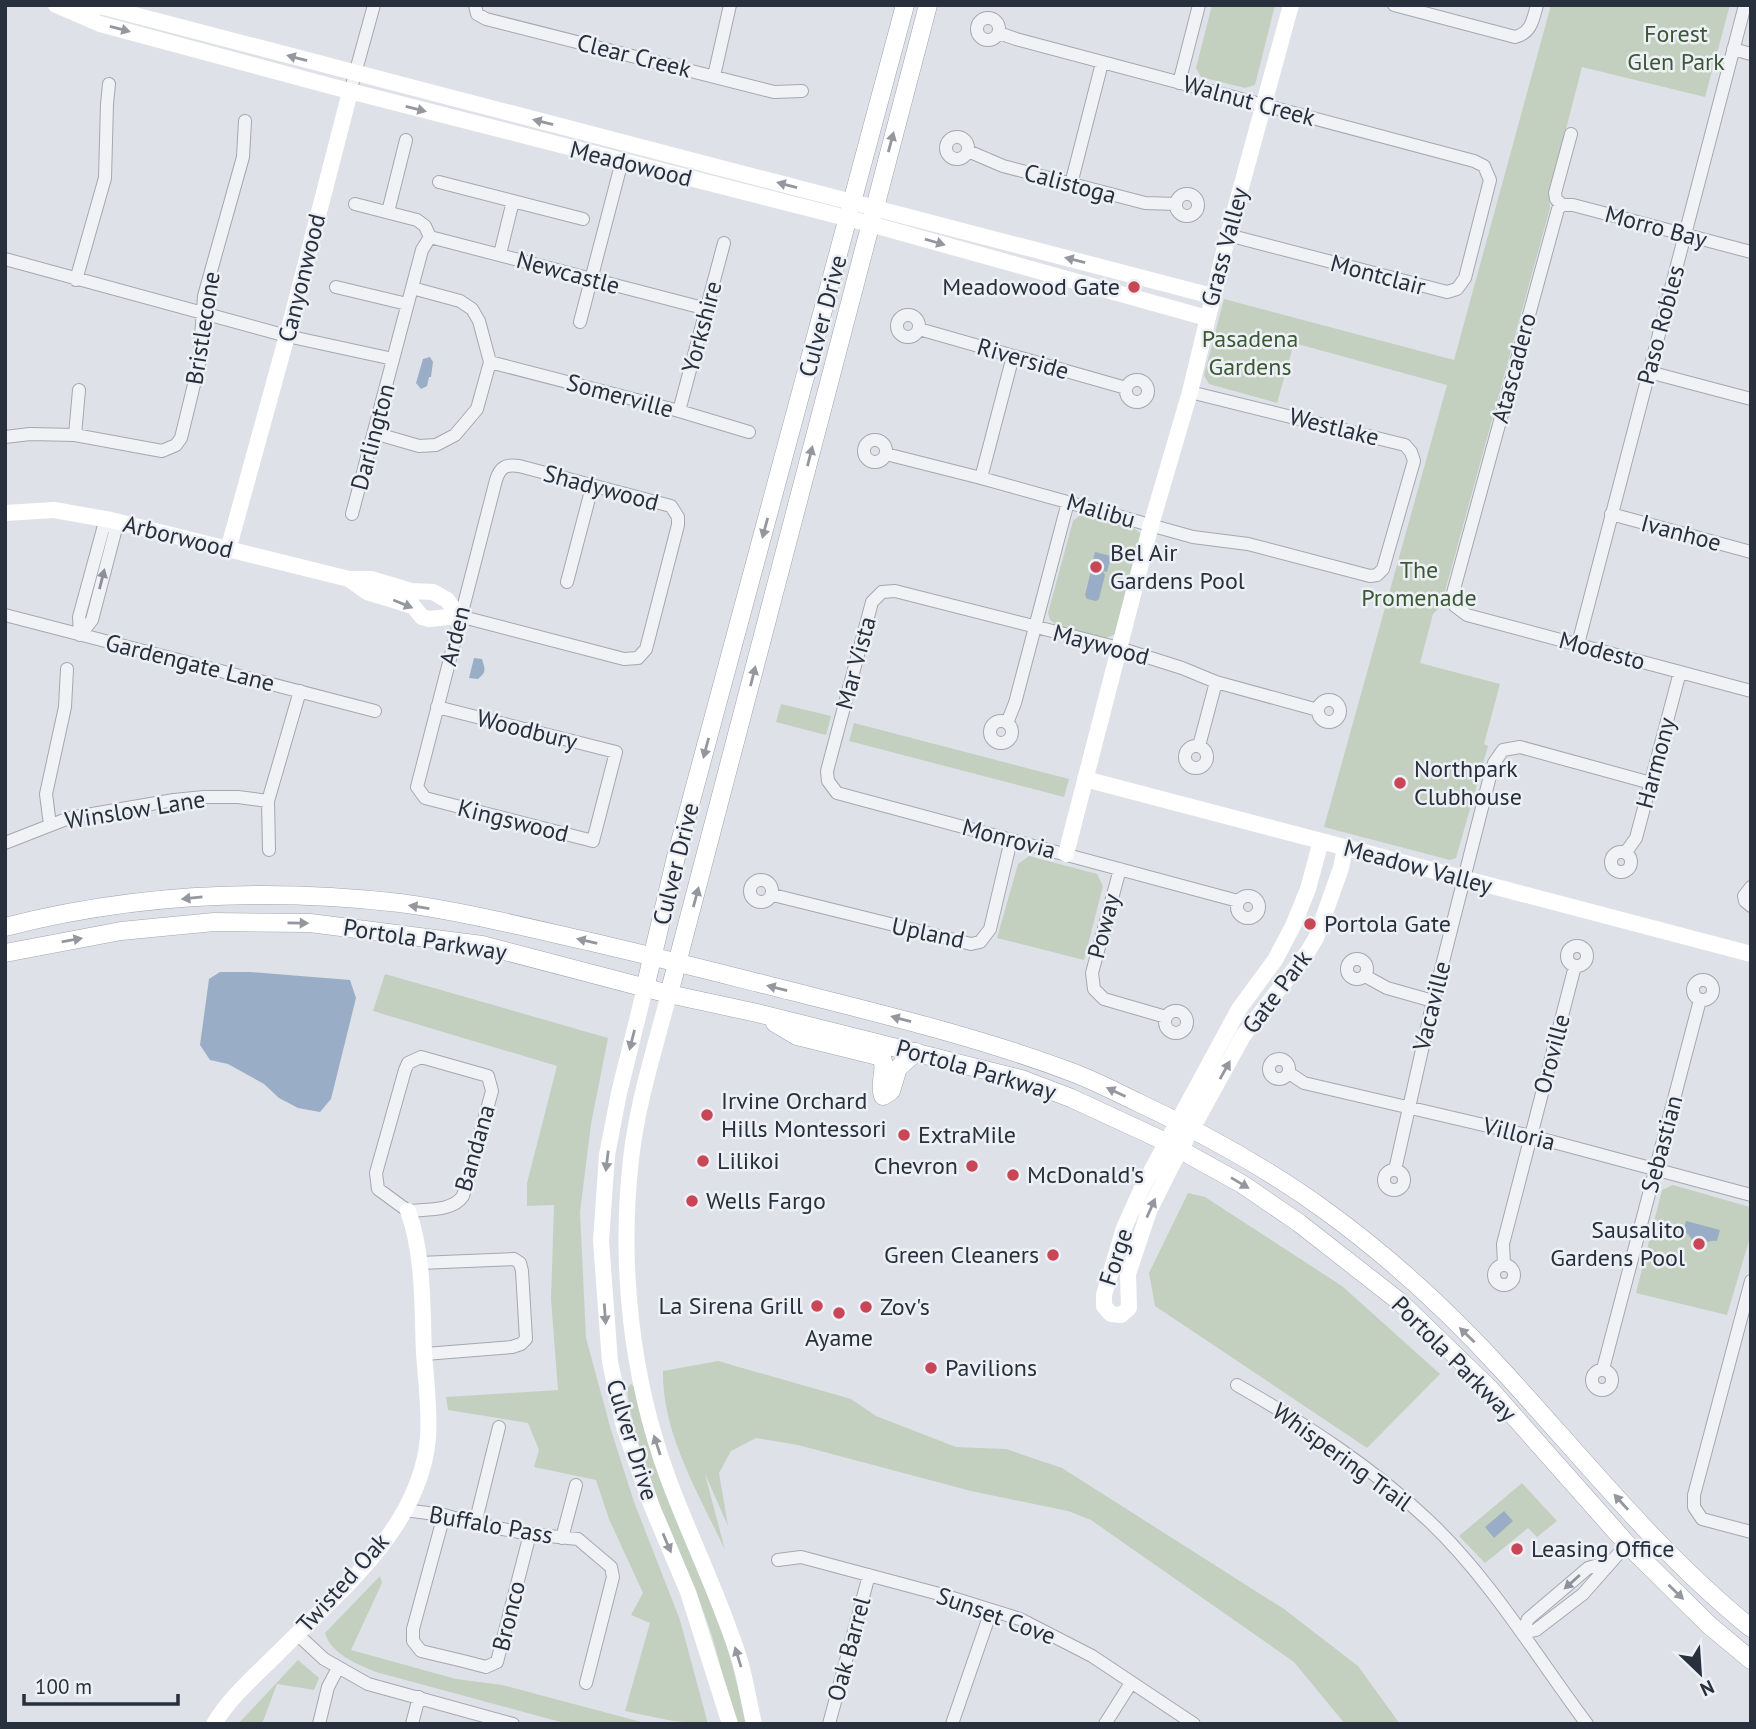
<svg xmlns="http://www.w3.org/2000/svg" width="1756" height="1729" font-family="'PT Sans',sans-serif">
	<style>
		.green { fill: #c3d0bf }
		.water { fill: #9aadc6 }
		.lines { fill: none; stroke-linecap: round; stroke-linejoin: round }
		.street-casing { stroke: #a4a8b1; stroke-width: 14 }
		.primary-casing { stroke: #9ea5b2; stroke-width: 19 }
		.street { stroke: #f0f2f5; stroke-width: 12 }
		.secondary { stroke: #fff; stroke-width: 16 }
		.primary { stroke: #fff; stroke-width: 18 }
		.oneway { fill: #94979e }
		.oneway2 { fill: #8c9099 }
		.poi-dot { fill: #c84655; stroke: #edf0f5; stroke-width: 2.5 }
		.labels { text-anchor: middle; stroke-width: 5; stroke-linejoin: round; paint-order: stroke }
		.park-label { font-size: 24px; fill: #3b5835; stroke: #edf0f5 }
		.street-label { font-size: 24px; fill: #282f3d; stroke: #edf0f5 }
		.poi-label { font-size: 24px; fill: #282f3d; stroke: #edf0f5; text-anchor: start }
	</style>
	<rect width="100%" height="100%" fill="#dee1e7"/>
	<!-- green -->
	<path class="green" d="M1212,5H1275L1255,85L1245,88L1201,77L1196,68Z
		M1551,5H1730L1705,97L1582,67L1549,195L1550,208L1441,606L1433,614L1420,663L1500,684L1484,744L1488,746L1456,858L1450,860L1324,827L1447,385L1294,343L1277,403L1209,384L1204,375L1224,299L1454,360Z
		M1084,515L1117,524H1129L1141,534L1116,634L1103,639L1058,626L1050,620L1048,613L1073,521L1079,516Z
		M781,704L831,716L826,735L776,722Z
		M854,723L1069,779L1064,797L849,741Z
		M1029,856L1097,874L1103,886L1084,960L997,938L1018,864Z
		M385,974L608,1038L591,1124L580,1212L586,1338L611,1430L634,1502L680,1620L708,1724L673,1721L625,1711L650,1623L631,1615L643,1593L609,1519L596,1480L534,1467L539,1450L528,1423L448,1410L446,1397L558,1390L551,1299L554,1205L527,1206V1183L557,1066L373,1011Z
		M1673,1185L1750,1207L1751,1234L1727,1315L1636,1293L1662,1190Z
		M1188,1193L1205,1197L1342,1286L1440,1374L1367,1448L1155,1306L1149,1273Z
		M718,1361L851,1399L876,1416L956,1447L1006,1449L1062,1468L1284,1609L1358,1666L1400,1724H1345L1294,1662L1091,1520L1068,1511L971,1491L798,1445L756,1438L731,1451L719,1473L728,1526L705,1474L725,1550C699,1494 662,1434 663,1371Z
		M631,1384L634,1386L726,1641L747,1724H736C725,1690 719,1655 707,1621C680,1545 636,1470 627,1389Z
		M1522,1483L1557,1521L1537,1537L1528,1528L1485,1563L1459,1536Z
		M380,1576L382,1583L351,1650L456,1679L502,1685L649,1724H568L376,1672C357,1664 331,1654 325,1633Z
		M298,1660L319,1678L314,1690L277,1684L262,1724H238Z"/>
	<!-- water -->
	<path class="water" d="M430,357L433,362L431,377H429L427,386L421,389L416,383L423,359Z
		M1095,552L1111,556L1107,572L1103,571L1105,575L1099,599L1096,601L1087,599L1085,595L1091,571L1094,569L1091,567Z
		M474,658L482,659C485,670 487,671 478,679L469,678Z
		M220,972H250L350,980L356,998L331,1099L320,1112L298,1108L279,1098L264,1084L228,1064L210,1060L200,1045L209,979Z
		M1686,1221L1720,1230L1717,1241C1708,1239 1704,1246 1695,1244L1688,1234L1683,1232Z
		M1504,1511L1513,1521L1494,1538L1485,1527Z"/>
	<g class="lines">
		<defs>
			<path id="street" d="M475,5L477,14L486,19L774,92L802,91
				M1394,5L1515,37C1531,33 1533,20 1537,5
				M977 29a11 11 0 1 1 22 0a11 11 0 1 1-22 0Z
				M999,33L1016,39L1474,161L1484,166L1490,180L1465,278L1457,289L1447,292L1228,235
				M1733,49L1751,54
				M714,76L730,5
				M1179,83L1199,5
				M350,92L374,5
				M946 148a11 11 0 1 1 22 0a11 11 0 1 1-22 0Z
				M968,151L1003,166L1145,203L1176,204
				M439,182L583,219
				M1071,184L1102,63
				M1176 205a11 11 0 1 1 22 0a11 11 0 1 1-22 0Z
				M355,204L417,220L425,226L430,237
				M1562,205L1558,209L1453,593L1455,606L1467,615L1751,691
				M1562,205H1573L1751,252
				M1562,205L1556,199L1555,193L1571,134
				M388,212L406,140
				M430,237L707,309
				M500,254L513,201
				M5,259L287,336L393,359
				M76,280L105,178L107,104L109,84
				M336,287L407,304
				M897 326a11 11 0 1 1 22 0a11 11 0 1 1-22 0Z
				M580,322L622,161
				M919,329L1126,388
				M490,362L679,411L749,432
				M1649,372L1751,399
				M1126 391a11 11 0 1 1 22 0a11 11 0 1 1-22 0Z
				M679,411L724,243
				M374,433L419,446L436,445L455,435L477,409L490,362L479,321L472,309L460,301L412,288
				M75,435L79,390
				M5,437L30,434L75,435L162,451L176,445L181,438L199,364L204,296L243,157L245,121
				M864 451a11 11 0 1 1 22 0a11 11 0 1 1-22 0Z
				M886,454L981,478L1193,537L1248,544L1370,576L1377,575L1383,569L1414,461L1411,452L1405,445L1190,392
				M981,478L1013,356
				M352,514L422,250L430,237
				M1611,514L1751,552
				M567,582L592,487
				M5,615L375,711
				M80,635L92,620L115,532L111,520
				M80,635L79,617L103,529L111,520
				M1578,644L1745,5
				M1318 711a11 11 0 1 1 22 0a11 11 0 1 1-22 0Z
				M437,707L616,752L593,841L425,798L417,787L496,480C500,467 506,464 519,466L671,506L678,517V525L646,649L638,658L624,659L459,616
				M990 732a11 11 0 1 1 22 0a11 11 0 1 1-22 0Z
				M1007,723L1015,703L1068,502
				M1185 757a11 11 0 1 1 22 0a11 11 0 1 1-22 0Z
				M1199,746L1216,682
				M50,825L46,794L65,707L67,669
				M5,843L69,818L174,800L204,797H238L268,801
				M269,850L268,801L300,691
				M1611 862a10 10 0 1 1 20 0a10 10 0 1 1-20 0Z
				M1626,852L1636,838L1680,672
				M1120,869L1092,973L1094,989L1104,999L1166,1017
				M750 891a11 11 0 1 1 22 0a11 11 0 1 1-22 0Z
				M1751,887L1744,896L1745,901L1751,906
				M773,895L971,944L980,942L990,929L1011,840
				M1237 907a11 11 0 1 1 22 0a11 11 0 1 1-22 0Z
				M1238,901L837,793L828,781L827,771L872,602L882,592L895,591L1119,648L1182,668L1216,682L1318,710
				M1567 956a10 10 0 1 1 20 0a10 10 0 1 1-20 0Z
				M1347 969a10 10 0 1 1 20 0a10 10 0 1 1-20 0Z
				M1365,976L1387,988L1433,1001
				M1693 990a10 10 0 1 1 20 0a10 10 0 1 1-20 0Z
				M1165 1022a11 11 0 1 1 22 0a11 11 0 1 1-22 0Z
				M421,1057L488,1076L492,1091L463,1196C452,1212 425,1209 408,1211L378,1189L376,1173L405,1070L408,1063Z
				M1269 1069a10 10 0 1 1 20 0a10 10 0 1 1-20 0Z
				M1289,1073L1304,1083L1531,1136L1751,1195
				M1384 1180a10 10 0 1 1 20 0a10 10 0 1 1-20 0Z
				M1395,1170L1433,1001L1489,780L1494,763L1503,750L1520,747L1651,783
				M419,1263L514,1259L520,1263L522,1271L526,1339L521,1344L512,1347L425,1354
				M1504,1264L1503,1244L1575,966
				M1494 1275a10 10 0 1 1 20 0a10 10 0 1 1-20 0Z
				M1751,1281L1694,1495V1507L1702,1519L1751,1532
				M1603,1369L1700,1000
				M1592 1380a10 10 0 1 1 20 0a10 10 0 1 1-20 0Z
				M1237,1385C1305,1424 1372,1467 1429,1521C1491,1580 1536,1656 1587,1724
				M404,1510L444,1515L475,1524L530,1534L578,1539L611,1567L613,1577L586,1683
				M444,1515L413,1629V1641L421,1651L463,1661L486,1667L497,1662L530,1534
				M475,1524L499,1427
				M562,1538L576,1485
				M778,1560L801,1557L943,1595L1020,1619L1092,1656L1194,1724
				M1522,1633L1536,1630L1583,1594L1627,1544
				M1522,1633L1528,1619L1588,1568L1609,1562
				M297,1634L324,1659L368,1684L513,1724
				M319,1724L328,1687L338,1668
				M412,1724L419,1697
				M829,1724L869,1575
				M952,1724L991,1611
				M1105,1724L1131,1683"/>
			<path id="primary" d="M5,927C133,894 269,888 400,903C452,910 504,922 556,934C624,949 691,966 759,983C864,1010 971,1034 1074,1073C1095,1081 1116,1092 1137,1102C1203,1133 1267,1168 1326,1211C1388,1256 1451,1314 1503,1371C1583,1458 1658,1553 1751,1628
				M5,953L121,931L214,922L310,923L482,945L669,994L757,1013L1021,1079L1071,1098L1166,1142L1242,1184L1299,1223L1400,1302L1489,1388L1627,1544L1709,1625L1751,1660
				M645,988L676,857L905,5
				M669,994L928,5
				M775,1023L797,1036L882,1057C887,1073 878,1081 883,1096L891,1091L898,1068L916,1052"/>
		</defs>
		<!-- street casing -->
		<use href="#street" class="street-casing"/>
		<!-- primary casing -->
		<use href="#primary" class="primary-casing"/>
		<!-- street -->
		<use href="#street" class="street"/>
		<!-- secondary -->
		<path class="secondary" d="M56,5L100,24L334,87L870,224L1207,318
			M85,5L104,7L1212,296
			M5,513L54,510L111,520L349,579H371L411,591L433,592L447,600L459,616
			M228,550L287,336L350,92
			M349,579L367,592L413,606L422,617L429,619L459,616
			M1085,779L1751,954
			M1321,841L1308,889L1293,926L1275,960L1239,1009L1142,1188L1124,1228L1104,1295V1306L1111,1314L1121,1315L1129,1308L1128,1274L1149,1211L1172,1165L1243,1036L1307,953L1316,938L1341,868L1345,848
			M1066,854L1151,525L1190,392L1228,235L1291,5
			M645,988L619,1093L607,1155L601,1241L610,1362L624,1427L652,1507L688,1592L730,1724
			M669,994C655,1048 637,1104 631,1159C619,1266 631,1377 668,1478C691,1540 721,1599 740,1661C746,1682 749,1703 754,1724
			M214,1724C230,1697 256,1675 278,1653C337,1593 420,1529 428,1438C430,1410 426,1381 424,1353C422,1306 424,1255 408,1211"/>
		<!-- primary -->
		<use href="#primary" class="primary"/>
	</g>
	<!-- one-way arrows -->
	<defs><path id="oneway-solid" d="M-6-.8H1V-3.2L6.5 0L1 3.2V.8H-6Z" transform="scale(1.75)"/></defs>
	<g class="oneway">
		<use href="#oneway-solid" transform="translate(120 29) rotate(15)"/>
		<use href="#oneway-solid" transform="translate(297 58) rotate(-165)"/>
		<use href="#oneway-solid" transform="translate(416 109) rotate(14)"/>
		<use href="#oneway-solid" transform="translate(543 122) rotate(-166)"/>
		<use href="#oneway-solid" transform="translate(891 142) rotate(-75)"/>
		<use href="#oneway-solid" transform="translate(787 185) rotate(-165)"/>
		<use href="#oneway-solid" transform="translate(935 242) rotate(16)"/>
		<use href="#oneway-solid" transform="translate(1075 260) rotate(-166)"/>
		<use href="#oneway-solid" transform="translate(810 456) rotate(-76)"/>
		<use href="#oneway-solid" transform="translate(765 528) rotate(105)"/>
		<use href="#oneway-solid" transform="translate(403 604) rotate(22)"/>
		<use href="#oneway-solid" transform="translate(753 676) rotate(-76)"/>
		<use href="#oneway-solid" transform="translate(706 748) rotate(105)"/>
		<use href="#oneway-solid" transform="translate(696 897) rotate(-75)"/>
		<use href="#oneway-solid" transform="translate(192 898) rotate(174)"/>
		<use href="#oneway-solid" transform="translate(419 907) rotate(-171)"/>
		<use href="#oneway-solid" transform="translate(298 923) rotate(1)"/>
		<use href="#oneway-solid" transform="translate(72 940) rotate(-10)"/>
		<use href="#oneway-solid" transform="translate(587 941) rotate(-167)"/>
		<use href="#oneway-solid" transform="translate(777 988) rotate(-166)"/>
		<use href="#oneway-solid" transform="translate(901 1019) rotate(-165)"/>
		<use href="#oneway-solid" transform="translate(632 1040) rotate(104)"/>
		<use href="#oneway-solid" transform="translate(1225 1070) rotate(-61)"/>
		<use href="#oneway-solid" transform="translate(1116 1092) rotate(-155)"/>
		<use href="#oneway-solid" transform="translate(607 1161) rotate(97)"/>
		<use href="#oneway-solid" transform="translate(1240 1183) rotate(31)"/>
		<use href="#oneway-solid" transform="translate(1151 1208) rotate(-66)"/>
		<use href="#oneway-solid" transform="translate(605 1314) rotate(86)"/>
		<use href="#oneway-solid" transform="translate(1467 1335) rotate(-136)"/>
		<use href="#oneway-solid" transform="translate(657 1445) rotate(-108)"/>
		<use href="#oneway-solid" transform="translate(1621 1502) rotate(-132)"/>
		<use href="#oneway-solid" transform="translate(667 1543) rotate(67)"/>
		<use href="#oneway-solid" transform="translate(1676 1592) rotate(44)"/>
		<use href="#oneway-solid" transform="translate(738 1657) rotate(-107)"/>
	</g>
	<g class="oneway2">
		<use href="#oneway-solid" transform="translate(102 579) rotate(-76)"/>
		<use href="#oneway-solid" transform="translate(1572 1582) rotate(138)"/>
	</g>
	<!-- markers -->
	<g class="poi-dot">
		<circle cx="1134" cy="287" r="7"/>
		<circle cx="1096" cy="567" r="7"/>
		<circle cx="1400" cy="783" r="7"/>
		<circle cx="1310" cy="924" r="7"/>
		<circle cx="707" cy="1115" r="7"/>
		<circle cx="904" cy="1135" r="7"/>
		<circle cx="703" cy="1161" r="7"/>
		<circle cx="972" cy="1166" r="7"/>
		<circle cx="1013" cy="1175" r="7"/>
		<circle cx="692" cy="1201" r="7"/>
		<circle cx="1699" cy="1244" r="7"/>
		<circle cx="1053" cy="1255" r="7"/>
		<circle cx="817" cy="1306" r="7"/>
		<circle cx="866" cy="1307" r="7"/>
		<circle cx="839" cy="1313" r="7"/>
		<circle cx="931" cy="1368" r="7"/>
		<circle cx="1517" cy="1549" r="7"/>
	</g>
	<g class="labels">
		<!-- park labels -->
		<g class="park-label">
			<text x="1676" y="42">Forest<tspan x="1676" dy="28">Glen Park</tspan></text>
			<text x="1250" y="347">Pasadena<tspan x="1250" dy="28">Gardens</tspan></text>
			<text x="1419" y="578">The<tspan x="1419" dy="28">Promenade</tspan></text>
		</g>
		<!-- street labels -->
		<g class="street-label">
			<text transform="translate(634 56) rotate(14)" y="8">Clear Creek</text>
			<text transform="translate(1249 101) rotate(15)" y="8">Walnut Creek</text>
			<text transform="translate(631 164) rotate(14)" y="8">Meadowood</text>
			<text transform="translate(1070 184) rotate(15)" y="8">Calistoga</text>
			<text transform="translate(1656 227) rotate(15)" y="8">Morro Bay</text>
			<text transform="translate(1225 247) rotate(-75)" y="8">Grass Valley</text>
			<text transform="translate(568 273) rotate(15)" y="8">Newcastle</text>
			<text transform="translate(1378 275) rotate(15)" y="8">Montclair</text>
			<text transform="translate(302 278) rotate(-76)" y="8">Canyonwood</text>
			<text transform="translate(823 316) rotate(-75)" y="8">Culver Drive</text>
			<text transform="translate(1661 325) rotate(-75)" y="8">Paso Robles</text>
			<text transform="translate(702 327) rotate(-75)" y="8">Yorkshire</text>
			<text transform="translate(203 328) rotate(-81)" y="8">Bristlecone</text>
			<text transform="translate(1023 359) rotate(16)" y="8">Riverside</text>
			<text transform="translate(1514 368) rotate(-75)" y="8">Atascadero</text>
			<text transform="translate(620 396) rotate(15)" y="8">Somerville</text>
			<text transform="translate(1334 427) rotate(14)" y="8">Westlake</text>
			<text transform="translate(373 437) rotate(-75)" y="8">Darlington</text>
			<text transform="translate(601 488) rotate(15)" y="8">Shadywood</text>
			<text transform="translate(1101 511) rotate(16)" y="8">Malibu</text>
			<text transform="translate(1681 533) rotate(15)" y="8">Ivanhoe</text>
			<text transform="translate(178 537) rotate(14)" y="8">Arborwood</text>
			<text transform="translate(455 636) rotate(-76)" y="8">Arden</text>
			<text transform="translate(1101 645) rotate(15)" y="8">Maywood</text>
			<text transform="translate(1602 651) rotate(15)" y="8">Modesto</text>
			<text transform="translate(190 663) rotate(14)" y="8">Gardengate Lane</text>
			<text transform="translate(856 663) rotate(-75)" y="8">Mar Vista</text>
			<text transform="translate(527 730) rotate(14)" y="8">Woodbury</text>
			<text transform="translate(1656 763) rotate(-75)" y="8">Harmony</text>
			<text transform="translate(135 810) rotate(-9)" y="8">Winslow Lane</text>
			<text transform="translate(513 821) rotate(14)" y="8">Kingswood</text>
			<text transform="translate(1009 839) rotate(15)" y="8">Monrovia</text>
			<text transform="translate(676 864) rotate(-76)" y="8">Culver Drive</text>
			<text transform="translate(1418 867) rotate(15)" y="8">Meadow Valley</text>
			<text transform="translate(1104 926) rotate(-75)" y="8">Poway</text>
			<text transform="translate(928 933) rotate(12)" y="8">Upland</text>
			<text transform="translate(425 940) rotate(9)" y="8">Portola Parkway</text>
			<text transform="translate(1277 992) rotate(-53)" y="8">Gate Park</text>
			<text transform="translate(1432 1006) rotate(-76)" y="8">Vacaville</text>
			<text transform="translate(1552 1054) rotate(-75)" y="8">Oroville</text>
			<text transform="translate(976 1070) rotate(16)" y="8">Portola Parkway</text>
			<text transform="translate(1519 1134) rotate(14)" y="8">Villoria</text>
			<text transform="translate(1662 1144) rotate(-75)" y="8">Sebastian</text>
			<text transform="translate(475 1148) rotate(-74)" y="8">Bandana</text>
			<text transform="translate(1116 1257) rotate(-72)" y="8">Forge</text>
			<text transform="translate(1454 1359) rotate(45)" y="8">Portola Parkway</text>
			<text transform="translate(632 1440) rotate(73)" y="8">Culver Drive</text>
			<text transform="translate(1342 1457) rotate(36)" y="8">Whispering Trail</text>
			<text transform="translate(491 1525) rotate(10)" y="8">Buffalo Pass</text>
			<text transform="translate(343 1583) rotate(-48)" y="8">Twisted Oak</text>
			<text transform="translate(509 1616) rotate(-76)" y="8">Bronco</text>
			<text transform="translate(996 1616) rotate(20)" y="8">Sunset Cove</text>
			<text transform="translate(849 1649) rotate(-75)" y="8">Oak Barrel</text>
		</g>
		<!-- poi labels -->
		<g class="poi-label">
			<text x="1120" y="295" text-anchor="end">Meadowood Gate</text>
			<text x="1110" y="561">Bel Air<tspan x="1110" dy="28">Gardens Pool</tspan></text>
			<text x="1414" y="777">Northpark<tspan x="1414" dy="28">Clubhouse</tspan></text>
			<text x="1324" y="932">Portola Gate</text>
			<text x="721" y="1109">Irvine Orchard<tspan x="721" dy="28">Hills Montessori</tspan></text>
			<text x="918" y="1143">ExtraMile</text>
			<text x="717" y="1169">Lilikoi</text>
			<text x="958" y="1174" text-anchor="end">Chevron</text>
			<text x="1027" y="1183">McDonald's</text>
			<text x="706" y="1209">Wells Fargo</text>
			<text x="1685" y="1238" text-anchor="end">Sausalito<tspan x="1685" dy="28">Gardens Pool</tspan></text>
			<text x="1039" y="1263" text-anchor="end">Green Cleaners</text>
			<text x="803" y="1314" text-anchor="end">La Sirena Grill</text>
			<text x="880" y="1315">Zov's</text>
			<text x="839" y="1346" text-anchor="middle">Ayame</text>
			<text x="945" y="1376">Pavilions</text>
			<text x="1531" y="1557">Leasing Office</text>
		</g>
	</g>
	<!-- border -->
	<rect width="1756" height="1729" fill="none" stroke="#282f3d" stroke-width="14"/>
	<!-- north arrow -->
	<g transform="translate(1700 1673) rotate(155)" stroke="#edf0f5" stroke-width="5" paint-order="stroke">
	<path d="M0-5L12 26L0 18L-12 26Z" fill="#282f3d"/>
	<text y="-10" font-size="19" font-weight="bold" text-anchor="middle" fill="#282f3d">N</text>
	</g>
	<!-- scale -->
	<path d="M24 1694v10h154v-10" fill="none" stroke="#282f3d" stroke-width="3.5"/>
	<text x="35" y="1694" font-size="21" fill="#282f3d" stroke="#edf0f5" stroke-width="5" paint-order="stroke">100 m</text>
</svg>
